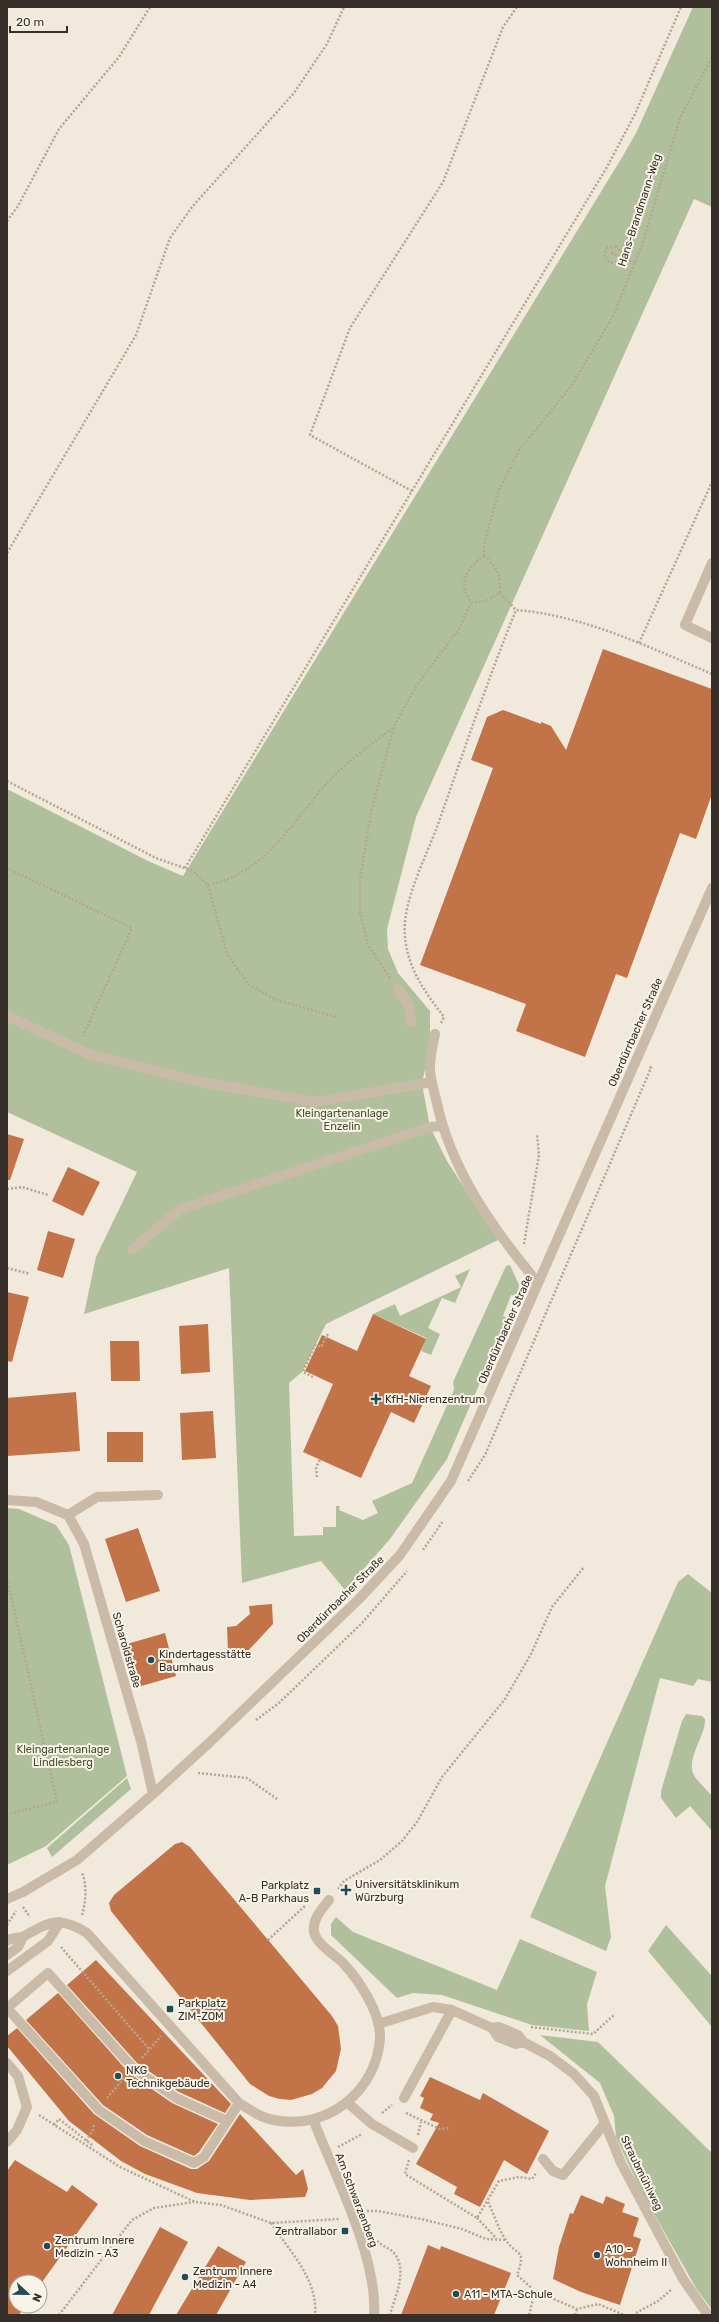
<svg xmlns="http://www.w3.org/2000/svg" width="719" height="2322" font-family="Rubik,sans-serif">
	<style>
		.green { fill: #b0c09c }
		.building { fill: #c27448 }
		.lines { fill: none; stroke-linecap: round; stroke-linejoin: round }
		.path { stroke: #b5a592; stroke-width: 2.5; stroke-dasharray: 2 2; stroke-linecap: butt }
		.minor { stroke: #c9bba8; stroke-width: 10 }
		.poi-dot { fill: #1f4c56; stroke: #f9f3e8; stroke-width: 1.5 }
		.labels { text-anchor: middle; stroke-width: 4; stroke-linejoin: round; paint-order: stroke }
		.street-label { font-size: 11px; fill: #362e28; stroke: #f9f3e8 }
		.park-label { font-size: 11px; fill: #41532c; stroke: #f9f3e8 }
		.poi-label { font-size: 11px; fill: #362e28; stroke: #f9f3e8; text-anchor: start }
	</style>
	<rect width="100%" height="100%" fill="#f1e9dc"/>
	<!-- green -->
	<path class="green" d="M693,7H712V207L694,199L416,817L387,929L388,949L398,973L430,1011V1044L422,1084L430,1127L447,1161L498,1240L326,1324L302,1372L289,1383L294,1536L323,1535V1527H336V1506H340L339,1510L363,1520L378,1513L372,1501L412,1483L454,1390L453,1382L506,1266L510,1265L519,1285L517,1297L511,1295L503,1316L508,1318L447,1459L390,1539L345,1590L321,1561L242,1583L229,1268L84,1314L96,1257L137,1172L7,1112V789L148,861L183,876L621,159L636,133Z
		M470,1269L455,1303L442,1298L428,1328L440,1334L431,1355L421,1351L426,1338L373,1314L395,1304L400,1316L461,1287L455,1276Z
		M7,1508L19,1509L56,1525L69,1545L127,1776L46,1846L7,1865Z
		M688,1574L712,1593V1682L698,1679L693,1686L660,1678L605,1886L611,1937L606,1951L530,1917L678,1582Z
		M686,1714L702,1716L705,1719C706,1736 684,1760 695,1777C700,1784 707,1790 712,1796V1831L690,1806L676,1818L661,1798V1791L682,1721Z
		M127,1778L131,1789L52,1857L47,1848Z
		M336,1917L353,1932L497,1990L520,1939L597,1972L587,2004L589,2031L532,2025L442,1995L413,1993L397,1998L331,1935V1924Z
		M666,1925L712,1976V2027L648,1951Z
		M540,2035L598,2042L712,2153V2310L696,2288L640,2189L616,2137L614,2116L600,2083Z"/>
	<!-- building -->
	<path class="building" d="M603,649L712,689V794L696,839L680,833L627,978L616,974L585,1057L516,1031L526,1004L420,965L493,768L471,760L487,717L503,710L541,724V722L551,726L566,750Z
		M7,1134L24,1139L10,1180H7Z
		M68,1167L100,1182L83,1216L52,1201Z
		M48,1231L75,1239L63,1278L37,1270Z
		M7,1292L29,1297L12,1362L7,1361Z
		M373,1314L426,1339L409,1376L431,1386L414,1423L391,1412L361,1478L303,1452L333,1384L305,1371L322,1335L357,1351Z
		M208,1324L210,1372L181,1374L179,1326Z
		M110,1341H139L140,1381H111Z
		M76,1392L80,1451L7,1456V1398Z
		M213,1411L216,1458L182,1460L180,1413Z
		M107,1432H143V1462H107Z
		M138,1528L160,1591L126,1602L105,1539Z
		M272,1604L273,1624L247,1652H228L227,1627L236,1626L250,1614L249,1606Z
		M165,1633L176,1676L138,1687L127,1644Z
		M182,1842L190,1847L332,2016L338,2026L341,2049L336,2071L322,2088L312,2094L291,2100L280,2099L269,2096L250,2084L111,1911L109,1903L114,1895L175,1844Z
		M96,1960L231,2104L225,2113L179,2092L137,2063L67,1985Z
		M58,1993L129,2073L172,2103L218,2124L199,2152L194,2156L147,2135L103,2105L26,2020Z
		M17,2028L94,2114L140,2146L191,2169H197L209,2161L240,2114L296,2175L303,2169L308,2189L305,2197L250,2200L197,2193L145,2174L121,2161L69,2121L7,2046V2036Z
		M430,2077L480,2100L483,2093L549,2131L527,2174L504,2160L480,2207L454,2194L457,2187L416,2164L439,2123L430,2120L433,2114L420,2108L424,2098L420,2096Z
		M15,2160L67,2192L72,2185L98,2204L40,2285V2282H16V2306H25L19,2315H7V2171Z
		M581,2195L603,2204L606,2196L625,2204L622,2212L639,2218L633,2236L641,2239L620,2305L581,2292L553,2279L559,2247L570,2213L573,2214Z
		M160,2227L188,2242L149,2315H112Z
		M428,2245L440,2250L441,2246L511,2273L494,2315H401Z
		M218,2246L246,2262L216,2315H176Z"/>
	<g class="lines">
		<!-- path -->
		<path class="path" d="M7,221L18,206L59,129L119,57L150,7
			M616,246L622,253L619,261L610,263L604,256L607,248Z
			M611,253L635,263
			M412,491L310,435L350,328L443,182L503,27L517,7
			M7,553L136,335L170,238L192,207L294,93L327,44L344,7
			M484,556V545L498,492L519,450L572,385L613,316L642,245L680,118L712,57
			M484,556C497,566 501,576 500,593L486,601L471,603C458,582 465,569 484,556Z
			M500,593L516,610C583,615 651,648 712,674
			M639,643L712,482
			M7,781L156,858L193,871L208,885L227,954L249,985L277,1000L336,1017
			M7,868L132,928L83,1036
			M185,868L607,167L635,114L681,7
			M208,885C272,872 294,814 337,773C354,756 375,742 394,727
			M390,978L368,945L360,913V879L371,812L394,726L416,686L459,629L471,603
			M441,1023L444,1017C425,992 408,969 405,937C401,904 426,857 437,827C463,754 487,681 516,610
			M7,1189L22,1187L48,1195
			M524,1244L539,1155L537,1134
			M7,1268L30,1274
			M313,1377L303,1372L315,1345L321,1347L327,1335L330,1337
			M317,1477L316,1467L320,1460
			M468,1481L485,1455L651,1068L649,1066
			M423,1550L443,1521
			M7,1578L57,1802L7,1814
			M256,1720L279,1703L362,1623L407,1571
			M198,1773L247,1778L277,1799
			M338,1889L344,1881L380,1860L402,1841L417,1822L442,1777L505,1699L531,1654L552,1607L584,1567
			M23,1907L30,1917
			M82,1915C86,1903 87,1884 82,1873
			M7,1925L16,1911
			M268,1940L306,1905
			M61,1947L149,2049
			M181,2018L191,2010H198
			M531,2027L593,2034L614,2015
			M142,2058L161,2036
			M107,2098L124,2078
			M382,2113L392,2105
			M406,2113L440,2129L449,2128
			M39,2115L120,2167L195,2202L221,2205L271,2223L340,2219
			M54,2125L59,2119L92,2145
			M418,2135L421,2122
			M86,2141L93,2130L94,2124
			M338,2147L362,2134
			M409,2160L405,2174L477,2218L499,2181L519,2177L532,2179L536,2173
			M488,2202C494,2214 498,2228 505,2239C517,2257 527,2248 517,2275L535,2291L577,2309L598,2304L624,2315
			M367,2211H378L421,2219L462,2229L486,2239L506,2240
			M477,2218L497,2239
			M271,2223C290,2252 318,2279 315,2315
			M377,2241C382,2246 389,2248 393,2252C409,2269 395,2296 390,2315
			M636,2313L658,2301L672,2289
			M59,2315L132,2220L154,2208L194,2202
			M529,2315L535,2291
			M575,2315L577,2309"/>
		<!-- minor -->
		<path class="minor" d="M712,563L685,625L712,638
			M398,988L409,1006L411,1022
			M7,1016L89,1054L206,1083L316,1102L432,1082
			M435,1034C433,1043 431,1054 430,1064C429,1075 433,1088 436,1099C450,1169 493,1229 538,1283
			M133,1249L179,1210L430,1127L441,1126
			M7,1500L36,1502L68,1515L84,1544L141,1741L153,1794
			M68,1515L97,1497L158,1495
			M7,1899L23,1892L77,1860L153,1794L209,1743L359,1599L400,1555L451,1481L712,888
			M7,1941C13,1936 19,1939 24,1936C51,1921 59,1916 87,1933L239,2103C250,2110 261,2118 274,2120C327,2131 377,2091 380,2038C381,2013 359,1980 343,1963C334,1954 317,1945 314,1932C312,1919 322,1909 329,1900
			M7,1955L18,1947L23,1937
			M7,1971L48,1941L60,1922
			M7,2008L99,2110L144,2141L194,2163L204,2157L239,2103
			M7,2008L48,1973L133,2068L176,2098L227,2121
			M378,2024L433,2007L452,2010L492,2028L498,2037L516,2044L523,2042
			M492,2028L499,2027L518,2035L523,2042L550,2056L574,2074L594,2096L621,2163L683,2279L708,2315
			M7,2063L18,2076L27,2107L17,2130L7,2142
			M404,2098L452,2010
			M348,2103L372,2124L413,2148
			M313,2119C334,2174 378,2257 374,2315
			M543,2159L553,2171L563,2175L605,2123"/>
	</g>
	<!-- markers -->
	<g class="poi-dot">
		<path d="M374 1393h4v4h4v4h-4v4h-4v-4h-4v-4h4z"/>
		<circle cx="151" cy="1660" r="4"/>
		<path d="M344 1884h4v4h4v4h-4v4h-4v-4h-4v-4h4z"/>
		<rect x="313" y="1887" width="8" height="8" rx="2"/>
		<rect x="166" y="2005" width="8" height="8" rx="2"/>
		<circle cx="118" cy="2076" r="4"/>
		<rect x="341" y="2227" width="8" height="8" rx="2"/>
		<circle cx="47" cy="2246" r="4"/>
		<circle cx="597" cy="2255" r="4"/>
		<circle cx="185" cy="2277" r="4"/>
		<circle cx="456" cy="2294" r="4"/>
	</g>
	<g class="labels">
		<!-- street labels -->
		<g class="street-label">
			<text transform="translate(639 210) rotate(-72)" y="4">Hans-Brandmann-Weg</text>
			<text transform="translate(635 1032) rotate(-66)" y="4">Oberdürrbacher Straße</text>
			<text transform="translate(505 1329) rotate(-66)" y="4">Oberdürrbacher Straße</text>
			<text transform="translate(340 1599) rotate(-45)" y="4">Oberdürrbacher Straße</text>
			<text transform="translate(127 1650) rotate(74)" y="4">Scharoldstraße</text>
			<text transform="translate(642 2173) rotate(64)" y="4">Straubmühlweg</text>
			<text transform="translate(357 2200) rotate(69)" y="4">Am Schwarzenberg</text>
		</g>
		<!-- park labels -->
		<g class="park-label">
			<text x="342" y="1117">Kleingartenanlage<tspan x="342" dy="13">Enzelin</tspan></text>
			<text x="63" y="1753">Kleingartenanlage<tspan x="63" dy="13">Lindlesberg</tspan></text>
		</g>
		<!-- poi labels -->
		<g class="poi-label">
			<text x="385" y="1403">KfH-Nierenzentrum</text>
			<text x="159" y="1658">Kindertagesstätte<tspan x="159" dy="13">Baumhaus</tspan></text>
			<text x="355" y="1888">Universitätsklinikum<tspan x="355" dy="13">Würzburg</tspan></text>
			<text x="309" y="1889" text-anchor="end">Parkplatz<tspan x="309" dy="13">A-B Parkhaus</tspan></text>
			<text x="178" y="2007">Parkplatz<tspan x="178" dy="13">ZIM-ZOM</tspan></text>
			<text x="126" y="2074">NKG<tspan x="126" dy="13">Technikgebäude</tspan></text>
			<text x="337" y="2235" text-anchor="end">Zentrallabor</text>
			<text x="55" y="2244">Zentrum Innere<tspan x="55" dy="13">Medizin - A3</tspan></text>
			<text x="605" y="2253">A10 -<tspan x="605" dy="13">Wohnheim II</tspan></text>
			<text x="193" y="2275">Zentrum Innere<tspan x="193" dy="13">Medizin - A4</tspan></text>
			<text x="464" y="2298">A11 - MTA-Schule</text>
		</g>
	</g>
	<!-- border -->
	<rect width="719" height="2322" fill="none" stroke="#362e28" stroke-width="16"/>
	<!-- north arrow -->
	<g transform="translate(28 2294) rotate(112)"><circle r="19" fill="#f9f3e8" stroke="#aba49b"/>
	<path d="M0-3L7 15L0 10L-7 15Z" fill="#1f4c56"/>
	<text y="-6" font-size="11" font-weight="bold" text-anchor="middle" fill="#362e28">N</text>
	</g>
	<!-- scale -->
	<path d="M10 26v6h57v-6" fill="none" stroke="#362e28" stroke-width="2"/>
	<text x="16" y="26" font-size="12" fill="#362e28" stroke="#f9f3e8" stroke-width="3" paint-order="stroke">20 m</text>
</svg>
